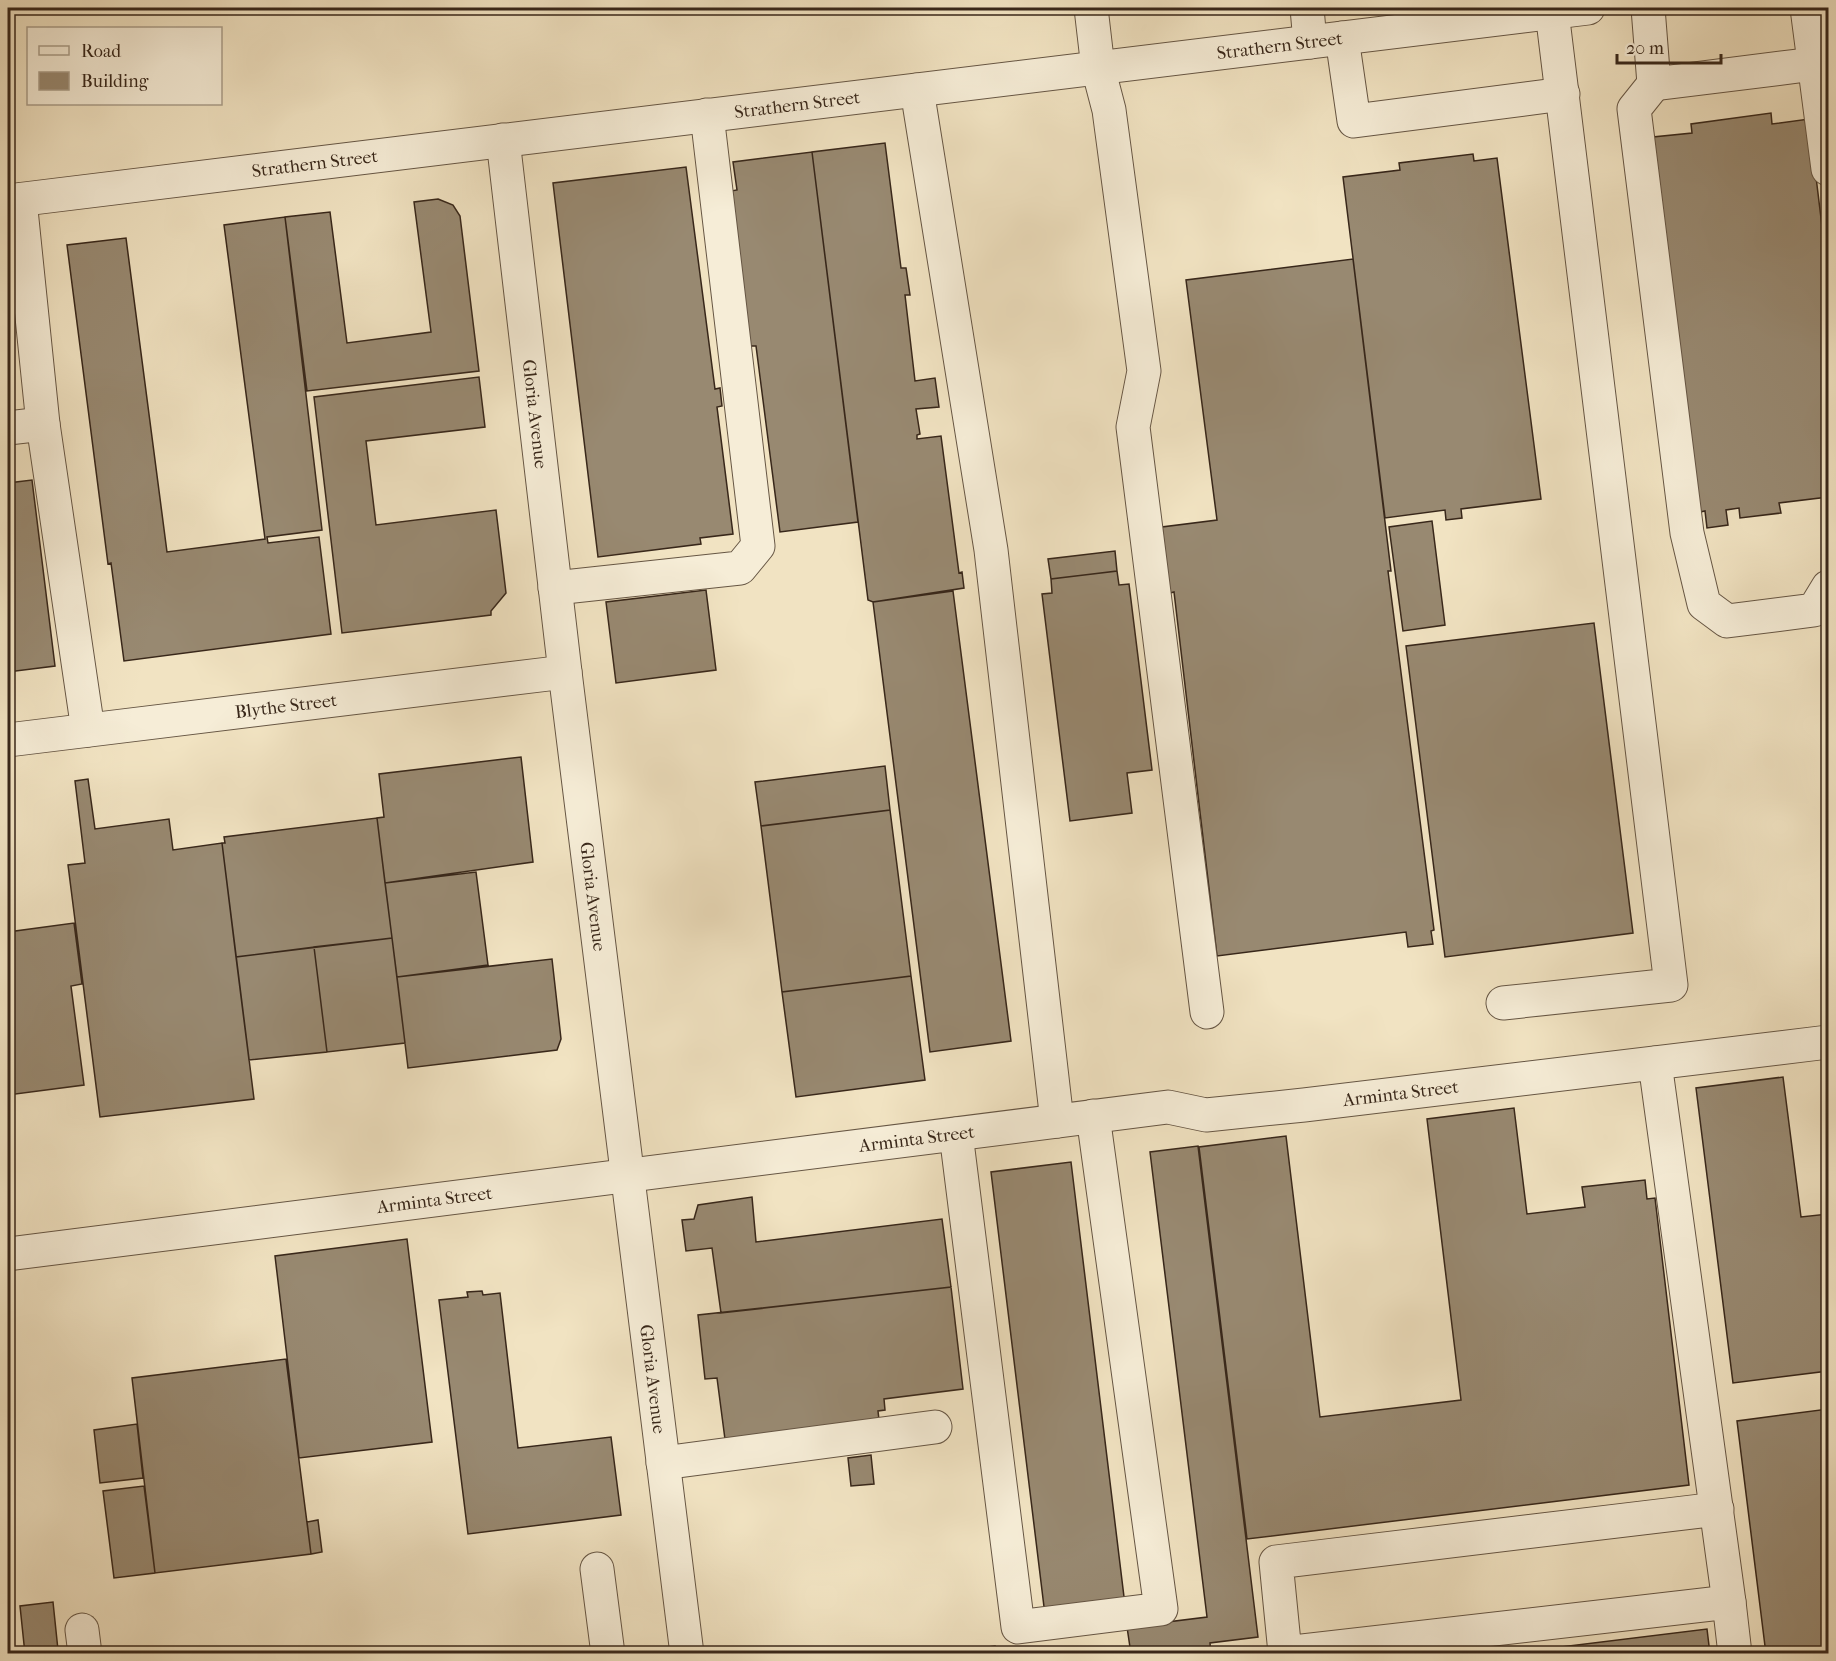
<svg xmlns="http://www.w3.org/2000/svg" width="1836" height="1661" font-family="'IM FELL French Canon',serif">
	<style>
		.building { fill: #988971; stroke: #38271a; stroke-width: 1.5 }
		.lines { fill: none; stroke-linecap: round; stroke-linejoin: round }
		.minor-casing { stroke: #665644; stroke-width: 35 }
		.minor { stroke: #f6edd7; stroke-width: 33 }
		.labels { text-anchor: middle; stroke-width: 6; stroke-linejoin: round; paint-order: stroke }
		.street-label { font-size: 18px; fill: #38271a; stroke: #f6edd7 }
	</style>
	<rect width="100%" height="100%" fill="#f1e3c2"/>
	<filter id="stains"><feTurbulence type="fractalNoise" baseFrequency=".00333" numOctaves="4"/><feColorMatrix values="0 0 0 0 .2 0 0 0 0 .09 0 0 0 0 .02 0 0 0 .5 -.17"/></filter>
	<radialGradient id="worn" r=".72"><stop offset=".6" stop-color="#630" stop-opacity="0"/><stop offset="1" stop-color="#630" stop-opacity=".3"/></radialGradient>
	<!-- building -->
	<path class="building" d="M26,8H79L27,14Z
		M1771,113L1772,124L1809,119L1828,276V497L1779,503L1781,513L1740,518L1739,508L1726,510L1728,525L1707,528L1705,511L1700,512L1653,137L1692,133L1691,124Z
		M885,143L901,268H906L910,295H905L915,381L935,378L939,407L916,409L920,434L917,435V439L941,436L959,573L962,572L964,588L873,602L868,600L812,152Z
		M812,152L858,522L780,532L756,346H750L731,191L737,190L733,162Z
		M1473,154L1474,161L1497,158L1541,499L1461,509L1462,518L1446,520L1445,510L1385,518L1343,177L1400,170L1399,163Z
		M686,167L715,389L720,388L722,406L717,407L733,534L700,538L701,544L598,557L553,183Z
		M438,199L453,205L460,216L479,371L307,391L285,217L330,212L347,343L431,332L414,202Z
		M285,217L322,530L267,537L268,543L319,537L331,634L124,661L111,563L108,564L67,245L126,238L167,552L265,539L224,225Z
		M1353,259L1391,571H1388L1434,930L1431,931L1433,944L1408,947L1406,932L1217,956L1174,592L1170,593L1162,527L1217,520L1186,280Z
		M479,377L485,427L366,441L376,525L496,510L506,593L491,611V615L342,633L314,397Z
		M32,480L55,666L8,672V483Z
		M1432,521L1445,625L1403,631L1389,527Z
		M1115,551L1117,571L1051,579L1048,559Z
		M1117,571L1119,585L1129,584L1152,770L1127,773L1132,813L1070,821L1042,594L1052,593L1051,579Z
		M706,590L716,670L616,683L606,602Z
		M953,591L1011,1041L930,1052L873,602Z
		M1594,623L1633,933L1445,957L1406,646Z
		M521,757L533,862L385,883L377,818L384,817L379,774Z
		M885,766L890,810L761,826L755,782Z
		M88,779L95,829L169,819L173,850L222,843L254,1099L100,1117L68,865L85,863L75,781Z
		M890,810L911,976L782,992L761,826Z
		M377,818L392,938L236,957L222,843H225L224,837Z
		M476,872L488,965L397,977L385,883Z
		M74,923L82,984L71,986L84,1085L8,1095V932Z
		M392,938L405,1043L327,1052L314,947Z
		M314,947L327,1052L249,1060L236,957Z
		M552,959L561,1039L557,1050L408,1068L397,977Z
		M911,976L925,1080L796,1097L782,992Z
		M1783,1077L1801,1217L1828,1214V1371L1733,1383L1696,1088Z
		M1514,1108L1527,1214L1585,1207L1582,1187L1645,1180L1647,1199L1655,1198L1689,1485L1247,1539L1199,1147L1286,1136L1320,1417L1461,1400L1427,1119Z
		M1198,1146L1258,1637L1210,1643L1211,1654H1131L1127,1627L1207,1617L1150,1152Z
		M1071,1162L1125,1605L1045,1615L991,1172Z
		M752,1197L756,1242L942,1219L951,1287L721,1313L712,1248L686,1251L682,1220L694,1219L698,1205Z
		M407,1239L432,1442L299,1458L275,1256Z
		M951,1287L963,1389L884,1399L885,1410L878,1411L879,1420L726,1447L717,1378L705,1379L698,1315Z
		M482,1291L483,1295L500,1293L518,1448L611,1437L621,1515L468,1534L439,1300L468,1297L467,1292Z
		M8,1325L11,1353H8Z
		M286,1359L311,1554L155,1573L132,1378Z
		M1828,1409V1654H1766L1737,1421Z
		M137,1424L143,1478L100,1483L94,1430Z
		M871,1455L874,1484L851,1486L848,1458Z
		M144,1486L155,1573L114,1578L103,1491Z
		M318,1520L322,1552L311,1554L307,1522Z
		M53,1602L58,1650L25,1654L20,1606Z
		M1707,1629L1710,1654H1504Z
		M995,1646L996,1654H935Z"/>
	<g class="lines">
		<defs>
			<g id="minor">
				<path d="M1091,8L1098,68L1109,110L1144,371L1133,427L1207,1012"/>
				<path d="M1307,8L1310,42"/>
				<path d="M1648,8L1654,84L1634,109L1687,533L1704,604L1727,621L1814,610L1828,587"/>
				<path d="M1807,8L1828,169"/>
				<path d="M1342,38L1354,121L1563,94"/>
				<path d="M1654,84L1814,64"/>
				<path d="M917,90L991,550L1057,1121"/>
				<path id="s1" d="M503,140L565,672L687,1654"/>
				<path d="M20,200L43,424L88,730"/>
				<path id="s2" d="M8,201L1588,8"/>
				<path d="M8,428L43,424"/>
				<path d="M555,588L740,568L758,546L707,115"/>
				<path id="s3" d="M8,740L565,672"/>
				<path d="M1503,1003L1671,985L1552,12"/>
				<path d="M1655,1063L1729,1602"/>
				<path d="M956,1134L1018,1627L1161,1609L1093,1116"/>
				<path id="s4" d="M8,1254L1168,1107L1206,1115L1304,1105L1828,1042"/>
				<path d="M663,1463L935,1427"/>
				<path d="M1717,1509L1276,1562L1285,1653L1729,1602L1735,1654"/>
				<path d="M597,1569L608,1654"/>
				<path d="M82,1630L85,1654"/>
			</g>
		</defs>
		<!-- minor casing -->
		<use href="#minor" class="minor-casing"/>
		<!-- minor -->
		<use href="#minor" class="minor"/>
	</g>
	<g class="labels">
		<!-- street labels -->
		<g class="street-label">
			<text dy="6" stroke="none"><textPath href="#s2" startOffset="1281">Strathern Street</textPath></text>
			<text dy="6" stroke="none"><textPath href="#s2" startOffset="795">Strathern Street</textPath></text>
			<text dy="6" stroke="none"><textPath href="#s2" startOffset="309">Strathern Street</textPath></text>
			<text dy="6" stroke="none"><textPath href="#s1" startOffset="276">Gloria Avenue</textPath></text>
			<text dy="6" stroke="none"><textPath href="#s3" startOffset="280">Blythe Street</textPath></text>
			<text dy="6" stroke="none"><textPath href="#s1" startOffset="762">Gloria Avenue</textPath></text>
			<text dy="6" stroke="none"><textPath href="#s4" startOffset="1404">Arminta Street</textPath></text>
			<text dy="6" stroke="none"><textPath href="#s4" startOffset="916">Arminta Street</textPath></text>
			<text dy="6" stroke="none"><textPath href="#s4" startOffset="430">Arminta Street</textPath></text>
			<text dy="6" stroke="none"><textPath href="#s1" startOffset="1248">Gloria Avenue</textPath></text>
		</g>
	</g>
	<!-- margin -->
	<rect width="1836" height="1661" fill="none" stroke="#f1e3c2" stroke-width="30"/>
	<rect x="9" y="9" width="1818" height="1643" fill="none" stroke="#38271a" stroke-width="3"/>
	<rect x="15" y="15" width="1806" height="1631" fill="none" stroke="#38271a" stroke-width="1.5"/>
	<!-- legend -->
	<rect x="27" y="27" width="195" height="78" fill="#f6edd7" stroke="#aa9e8b" stroke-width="1.5"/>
	<rect x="39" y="46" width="30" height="9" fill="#f6edd7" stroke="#aa9e8b" stroke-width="1.5"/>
	<text x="81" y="57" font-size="18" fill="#38271a">Road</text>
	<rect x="39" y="72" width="30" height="18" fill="#988971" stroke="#aa9e8b" stroke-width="1.5"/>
	<text x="81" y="87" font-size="18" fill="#38271a">Building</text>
	<!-- scale -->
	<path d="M1617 54v9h104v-9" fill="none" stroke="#38271a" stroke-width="3"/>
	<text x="1626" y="54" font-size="18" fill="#38271a" stroke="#f6edd7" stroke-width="4.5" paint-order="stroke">20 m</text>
	<rect width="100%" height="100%" filter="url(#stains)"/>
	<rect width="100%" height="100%" fill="url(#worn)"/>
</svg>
